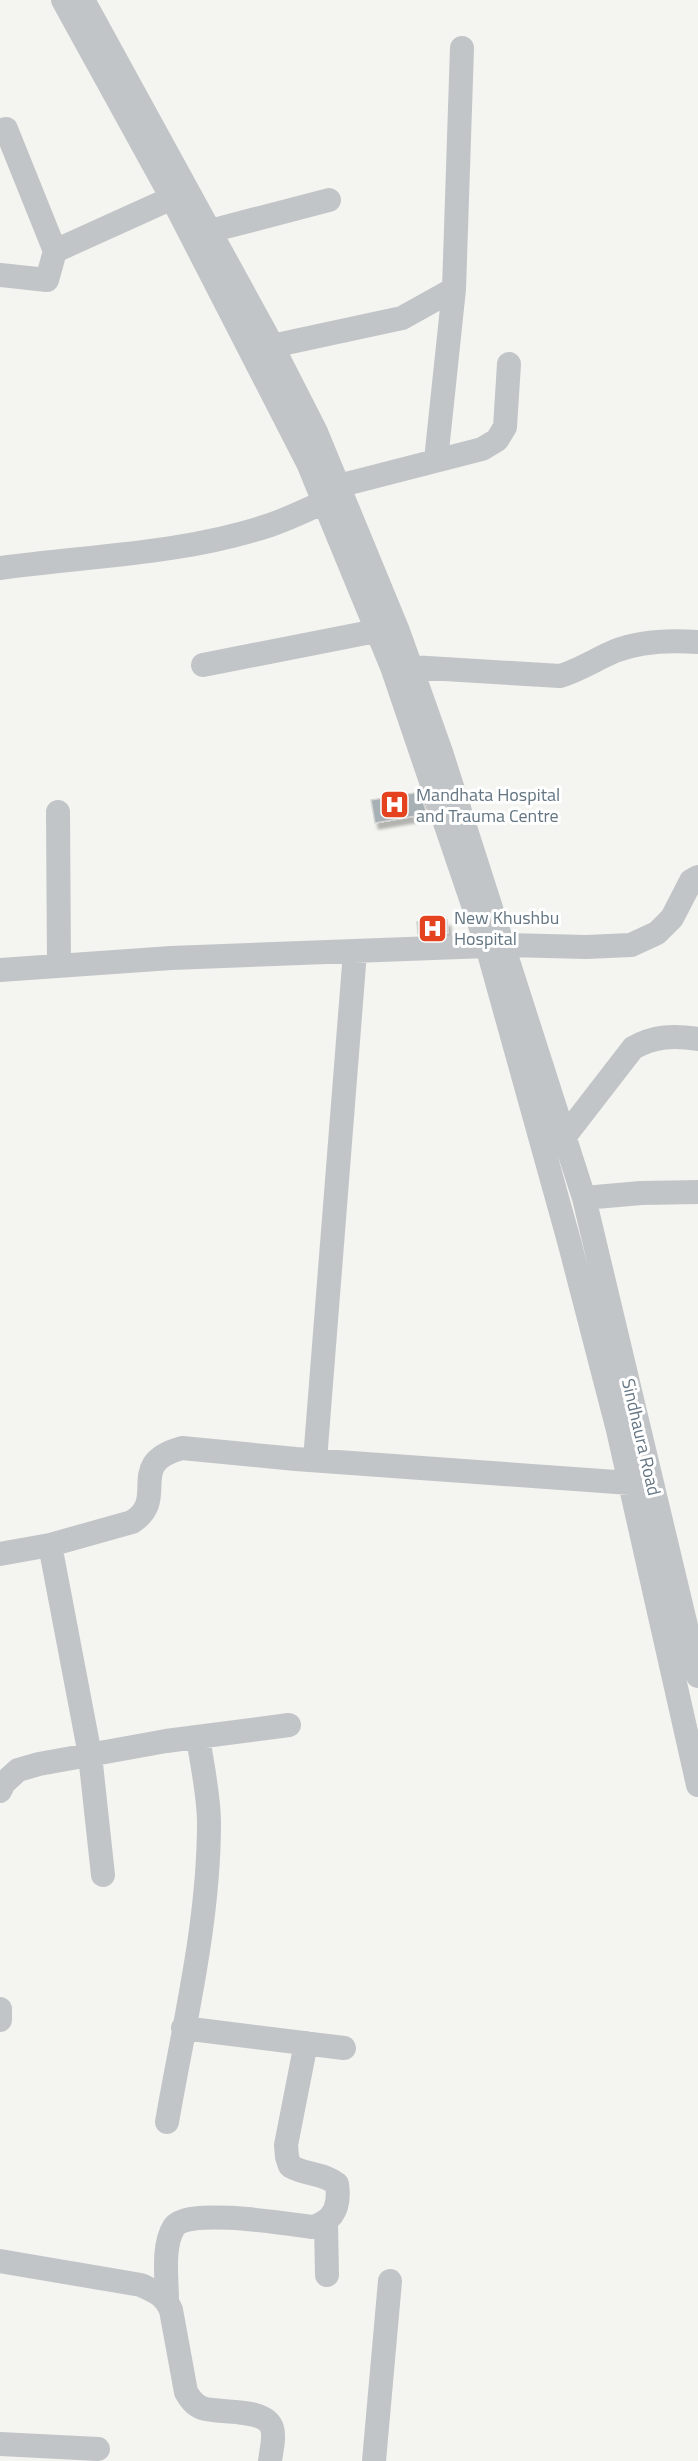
<svg xmlns="http://www.w3.org/2000/svg" width="698" height="2461" font-family="'Titillium Web',sans-serif">
	<style>
		.building { fill: #a7b0b5; stroke: #d5d5d3; stroke-width: 1.5; filter: url(#shadow) }
		.lines { fill: none; stroke-linecap: round; stroke-linejoin: round }
		.minor { stroke: #c1c5c8; stroke-width: 24 }
		.labels { text-anchor: middle; stroke-width: 6; stroke-linejoin: round; paint-order: stroke }
		.poi-label { font-size: 18px; fill: #637582; stroke: #fff; text-anchor: start }
		.street-label { font-size: 18px; fill: #637582; stroke: #fff }
	</style>
	<defs>
		<filter id="shadow"><feDropShadow dx="3.5" dy="6" stdDeviation="1.5" flood-color="#0004"/></filter>
	</defs>
	<rect width="100%" height="100%" fill="#f4f4f0"/>
	<!-- building -->
	<path class="building" d="M420,792L427,814L375,823L371,800Z
		M447,920L448,933L418,934L417,922Z"/>
	<g class="lines">
		<!-- minor -->
		<path class="minor" d="M63,0L172,198L308,463L392,667L487,946L569,1241L618,1430L698,1785
			M83,0L265,332L316,432L398,631L441,752L584,1198L698,1676
			M0,131L6,129L55,251
			M210,231L329,200
			M0,275L47,280L55,251L172,198
			M272,346L402,318L454,289
			M436,460L454,289L462,48
			M338,486L482,449L497,440L505,427L509,364
			M0,568C88,556 182,554 267,526C286,520 304,511 322,503
			M203,665L376,631
			M411,667L560,676C580,670 596,659 615,651C640,641 671,640 698,642
			M58,812L59,966
			M503,945L586,947L631,945L657,933L672,918L691,881L698,877
			M0,970L171,958L487,946
			M565,1136L633,1048C654,1036 674,1035 698,1039
			M584,1198L641,1193L698,1192
			M315,1460L355,952
			M50,1545L90,1755L103,1875
			M0,1554L50,1545L132,1522C170,1498 124,1464 182,1448L296,1459L630,1483
			M0,1791L4,1783L18,1770L39,1764L166,1741L289,1725
			M0,2009V2020
			M183,2028L344,2048
			M167,2122C184,2024 209,1923 209,1823C209,1795 202,1765 198,1737
			M326,2223L327,2275
			M0,2261L141,2285C155,2292 165,2295 171,2310L186,2392C190,2399 194,2405 202,2408C219,2414 265,2407 272,2428C275,2437 271,2452 270,2461
			M167,2300C167,2279 162,2246 174,2227C186,2207 289,2224 313,2227C335,2220 340,2205 337,2184C324,2173 305,2175 290,2166L287,2157L286,2145L306,2043
			M0,2444L98,2449
			M374,2461L390,2281"/>
	</g>
	<!-- icons -->
	<defs>
		<symbol id="hospital-square" viewBox="-11 -11 22 22"><rect x="-9" y="-9" width="18" height="18" rx="4" fill="#e5431f" stroke="#fff"/><path d="M-5-5h3v3.5h4V-5h3V5h-3V1.5h-4V5h-3Z" fill="#fff"/></symbol>
	</defs>
	<g fill-rule="evenodd">
		<use href="#hospital-square" x="378" y="788" width="33" height="33"/>
		<use href="#hospital-square" x="416" y="912" width="33" height="33"/>
	</g>
	<g class="labels">
		<!-- poi labels -->
		<g class="poi-label">
			<text x="416" y="801">Mandhata Hospital<tspan x="416" dy="21">and Trauma Centre</tspan></text>
			<text x="454" y="924">New Khushbu<tspan x="454" dy="21">Hospital</tspan></text>
		</g>
		<!-- street labels -->
		<g class="street-label">
			<text transform="translate(641 1437) rotate(77)" y="6">Sindhaura Road</text>
		</g>
	</g>
</svg>
